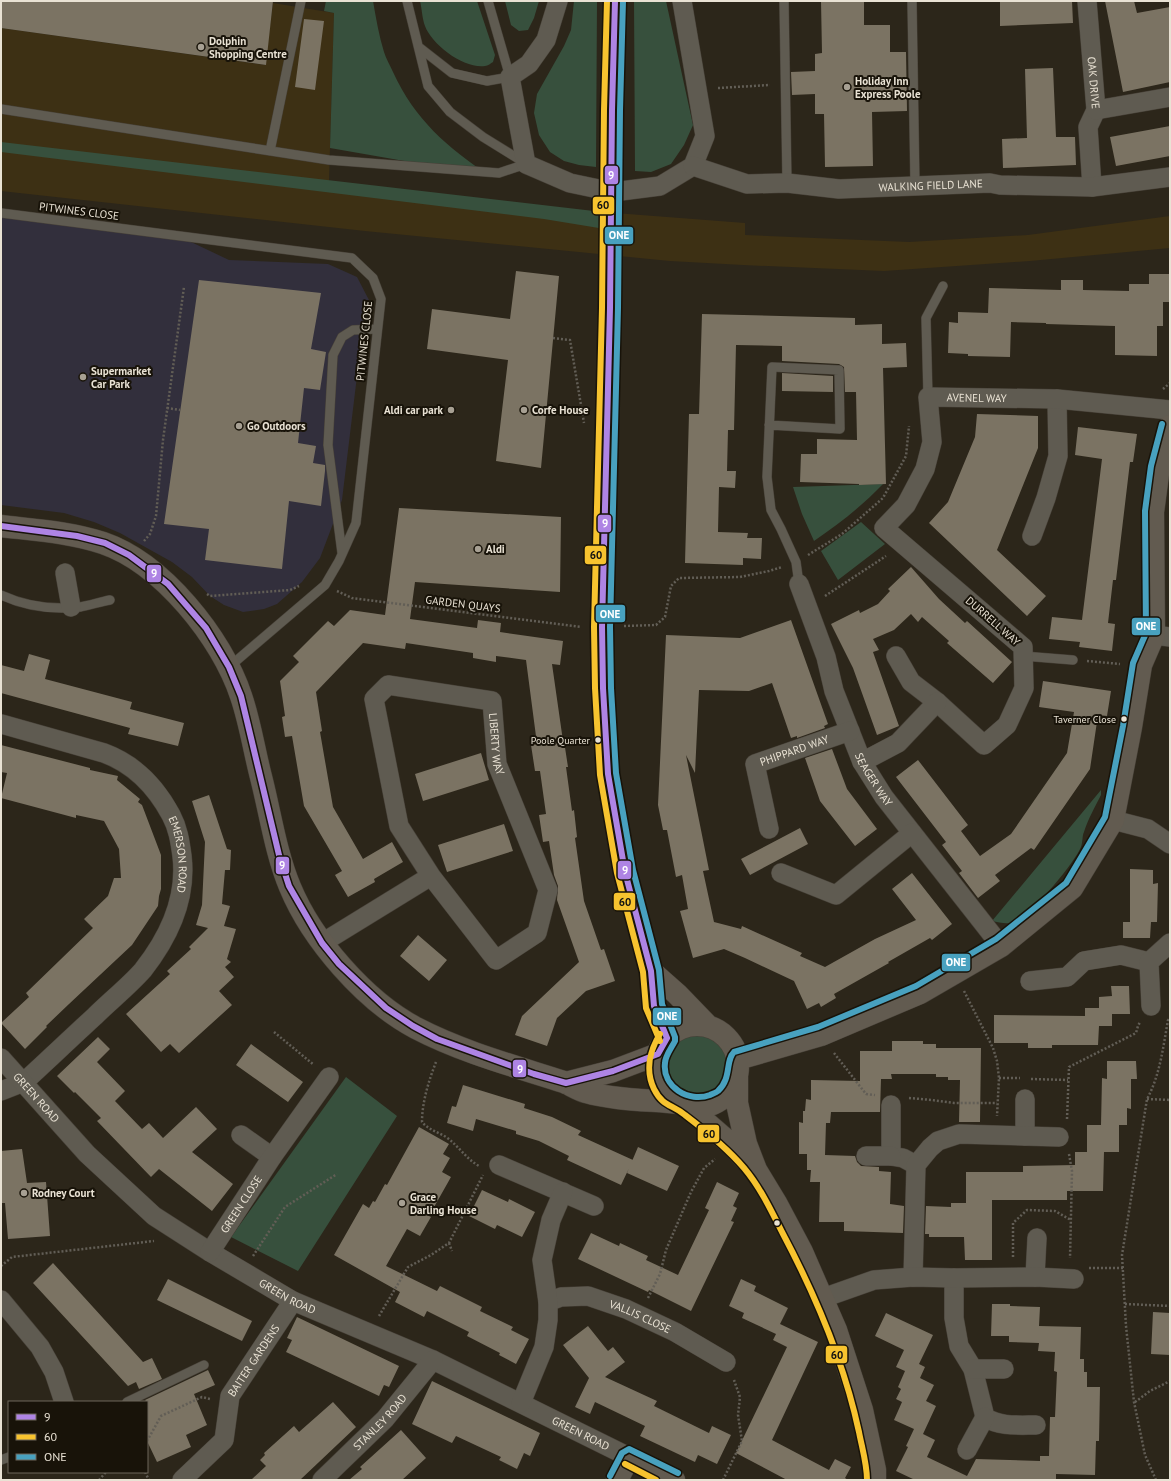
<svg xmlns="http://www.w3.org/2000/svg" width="1171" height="1481" font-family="'PT Sans',sans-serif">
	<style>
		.commercial { fill: #322f3c }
		.built { fill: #3d3014 }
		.green { fill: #37503d }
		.building { fill: #7b7363 }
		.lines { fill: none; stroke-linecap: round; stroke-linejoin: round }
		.lane-casing { stroke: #474138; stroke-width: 10 }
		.street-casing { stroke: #474138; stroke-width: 20 }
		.secondary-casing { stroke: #474138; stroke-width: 23 }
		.path { stroke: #625e56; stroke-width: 2.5; stroke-dasharray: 2 2; stroke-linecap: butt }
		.lane { stroke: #5f5b51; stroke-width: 9 }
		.street { stroke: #5f5b51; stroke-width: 19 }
		.secondary { stroke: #625b50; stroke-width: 22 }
		.secondary-bridge-casing { stroke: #474138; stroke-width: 23; stroke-linecap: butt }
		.secondary-bridge { stroke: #625b50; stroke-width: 22 }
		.bus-1-casing { stroke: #181309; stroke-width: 9 }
		.bus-2-casing { stroke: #181309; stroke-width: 9 }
		.bus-3-casing { stroke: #181309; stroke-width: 9 }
		.bus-1 { stroke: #ae84e4; stroke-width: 6 }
		.bus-2 { stroke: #f7c32f; stroke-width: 6 }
		.bus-3 { stroke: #48a1bf; stroke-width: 6 }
		.poi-dot { fill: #a7a093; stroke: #181309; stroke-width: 1.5 }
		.bus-dot { fill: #e9e2d4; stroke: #181309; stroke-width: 1.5 }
		.labels { text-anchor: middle; stroke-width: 4; stroke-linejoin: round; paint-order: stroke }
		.bus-label { font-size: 10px; fill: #e9e2d4; stroke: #181309; text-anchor: end }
		.poi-label { font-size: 11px; font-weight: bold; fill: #e9e2d4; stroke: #181309; text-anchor: start }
		.street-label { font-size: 11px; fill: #e9e2d4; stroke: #181309 }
		.line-badge { stroke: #181309; stroke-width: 1.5 }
		.badge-label { font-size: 11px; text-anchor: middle; font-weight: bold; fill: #fff }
		.pale-badge-label { font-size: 11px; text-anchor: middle; font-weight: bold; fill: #111 }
	</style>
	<rect width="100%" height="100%" fill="#2c261a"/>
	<!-- commercial -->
	<path class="commercial" d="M1,217L189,241L229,260L328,264L357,277L370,302L365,310L342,500L320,558L302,582L277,604L264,609L243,612L224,605L210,596L192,577L172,562L120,533L94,522L64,513L1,505Z"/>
	<!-- built -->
	<path class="built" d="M273,3L334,13L329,181L589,211L745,223V235L909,242L1028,235L1170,216V248L1030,261L884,271L743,265L670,261L365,231L1,191V28L265,65Z"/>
	<!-- green -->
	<path class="green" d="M326,1H373C376,18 379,36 384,52C386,59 390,65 393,72C415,120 447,147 490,176L330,148L334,13L324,11Z
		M420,1H477L495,55L493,62C491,63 488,66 485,66C464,69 432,45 425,26C422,18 422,9 420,1Z
		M505,1H539L534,18L528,30L519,31L511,25Z
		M574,1H597L596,167L579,165L564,161L550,152L539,135L534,113L537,94L564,46L571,30Z
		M634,1H666L693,125L684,145L671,164L651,172L635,171Z
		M1,142L611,213V230L544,219L1,152Z
		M883,484C862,506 839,524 814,541L802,514L793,487Z
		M861,522L885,544L838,580L821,551Z
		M1101,790V795C1095,807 1088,819 1084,832C1082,836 1083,842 1081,847C1074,864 1029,918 1011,923C1004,924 998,922 992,921Z
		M666 1065a31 31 0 1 1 62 0a31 31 0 1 1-62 0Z
		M346,1077L397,1116L298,1271L231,1237Z"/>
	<!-- building -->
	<path class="building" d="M1,1H273L266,65L1,28Z
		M821,1H864V25H890V52H906L907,111L872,112L873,166L825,167L824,114H815V94L792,95L791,72L815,71V54L822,53Z
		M1000,1H1072L1073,23L1000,26Z
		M1105,1H1134L1137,13L1170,7V82L1123,92Z
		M304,19L324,21L315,90L295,87Z
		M1053,68L1056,137H1075L1076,165L1003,168L1002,139L1027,138L1025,69Z
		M1170,126V156L1116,166L1110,137Z
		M516,271L559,276L541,468L496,461L508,360L427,349L432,309L510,319Z
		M1149,274H1170V302H1163V326H1157V356L1115,355V326L1046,324V323L1011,322L1010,357L968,356V354L948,353L949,322L958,323V312L988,313L989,288L1061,290V280H1083V290L1129,291V284H1149Z
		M199,280L321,293L311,349L326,352L320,390L304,388L298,443L316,446L313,463L325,465V471L321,506L289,501L282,569L205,560L209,529L164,524Z
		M702,314L855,318V325L882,324V344L906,343L907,367L883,368L886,484L859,485V484L800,482L801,454H817V439L857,440L856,392H845L844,367L839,364L782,361V346L736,345L734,430H728L727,471H736L735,488L719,487L718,532L748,533L747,538H762L761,559L743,558V565L685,563L689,414H699Z
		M782,373L833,376V392L782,391Z
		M977,414L1038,416V448L997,550L1046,596L1027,616L929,523L948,502L975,437Z
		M1078,427L1137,434L1133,462H1130L1116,580H1113L1108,623L1115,624L1112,651L1079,647L1080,642L1049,639L1052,617L1082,620L1102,459L1075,455Z
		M399,508L561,517L560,592L415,582L410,619L477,628L478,620L501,623L500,632L563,641L560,665L552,664L563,741H564L568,767H566L572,811L574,810L577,837L575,838L584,901L601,950L604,949L615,981L586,991L557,1018L547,1046L515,1035L522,1016L579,962L557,900L558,886L554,875L549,841L543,842L539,815L546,814L540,771H535L531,745L537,744L526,660L496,656V662L473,658V653L406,643L405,649L363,643L316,692L322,731L320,732L333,807L363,859L392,842L403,862L374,879L375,882L348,897L335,875L342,871L304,806L292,736L285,737L282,717L285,716L280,681L299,662L293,656L328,621L334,626L350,610L385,615Z
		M911,567L939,599L965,623L967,621L1012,662L993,683L947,643L949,641L922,617L918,622L911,614L894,630L873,639L879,650L873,652L899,726L877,735L853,668L831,624L859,610L860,613L878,604L890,591L888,589Z
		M791,620L828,724L824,726L825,728L797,738V736L791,738L772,683L749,691L699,690L695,773L686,755L709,870L703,871L714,922L741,929L742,926L802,953L800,956L825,967L875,939L916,920L892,889L912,873L952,924L932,940L930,938L888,962L889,963L834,994L836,998L821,1007L819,1003L807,1009L794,981L745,958L724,949L693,958L680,911L688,909L682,875L676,877L667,830H663L658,805L666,635L740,638Z
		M29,654L50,660L45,679L132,702L130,709L184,723L178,746L128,734L130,728L1,693V665L24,671Z
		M1043,681L1111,691L1107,716L1098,715L1090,769L1034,850L1031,848L995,875L1000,881L978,898L959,873L962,871L942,845L946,842L896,777L918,760L968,825L961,831L980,856L1011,834L1067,753L1074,712L1039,707Z
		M1,745L90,768V770L118,776L117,780L140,799L138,802L142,805L161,855V889L159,896L158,906L132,945L69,1004L46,1026L47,1027L25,1049L1,1023L29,997L26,993L93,928L84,919L108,896L114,878H121L119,849L104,821L76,815V818L1,798L7,773L1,772Z
		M832,749L847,789L877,829L855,846L820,801L805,758Z
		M481,753L489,780L423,801L415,774Z
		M209,795L227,849L231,850L230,870H225L222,904L230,906L224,926L236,929L227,959L231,962L225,967L234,977L219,991L232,1005L179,1053L170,1044L161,1052L126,1014L170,974L167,971L191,949L189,947L208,928L196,925L202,905L205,842L192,801Z
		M504,824L513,851L447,872L438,845Z
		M800,828L808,844L750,875L741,859Z
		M1130,869L1153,870V884L1158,883L1157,922H1151L1150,938H1123V922H1130Z
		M418,935L447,960L429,981L400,956Z
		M1111,986H1129L1130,1014H1112V1026H1099L1098,1045H1052V1048H1028V1043H994V1015L1085,1016V1008H1099V997L1112,996Z
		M98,1037L110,1049L97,1062L125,1091L115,1101L142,1129L149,1123L163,1138L196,1107L217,1129L192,1152L233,1184L212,1211L159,1169L151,1177L97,1121L101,1118L75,1092L74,1093L57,1076Z
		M892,1041H923V1044H936V1048H981L980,1122H959L960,1080H948V1077H936V1074H891L892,1079H881L880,1112H831L830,1123H826L825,1155L855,1156L857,1162L861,1166L879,1167V1171L891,1172L890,1204L904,1206L903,1233L844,1231V1222H819L820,1182H810L811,1170H807V1154H799V1122L803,1123V1111H805L806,1099L811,1100V1080L860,1081V1051H892Z
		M251,1044L303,1082L288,1102L236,1065Z
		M1107,1061H1136L1137,1079H1131V1109L1127,1108V1125H1119V1152H1104L1103,1191H1067V1200H992V1260H965L964,1237H929V1234H925L926,1206L951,1207V1203H966V1172H1023V1166L1075,1165V1152H1087V1125H1101L1102,1078L1107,1079Z
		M463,1085L525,1104L524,1108L552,1117L581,1131L578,1135L633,1160L621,1185L567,1160L569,1156L539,1141L516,1134V1131L476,1119L473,1131L447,1123L452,1106L456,1107Z
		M419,1127L449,1144L443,1154L450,1158L442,1172L451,1177L429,1216L431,1217L420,1236L407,1229L386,1266L437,1291L440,1286L482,1307L480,1311L513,1327L511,1330L529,1339L516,1364L499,1355L500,1353L467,1336L469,1332L427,1311L424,1317L395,1302L400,1292L334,1255L363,1204L369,1208L373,1201L375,1202L385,1184L387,1185Z
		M638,1147L679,1166L667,1191L627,1173Z
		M22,1149L27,1183L46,1182L50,1236L8,1239L5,1203H1V1151Z
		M717,1182L739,1193L733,1206L737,1208L731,1221L734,1222L691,1311L649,1290L648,1292L578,1259L591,1233L619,1246L620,1243L648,1256L646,1260L678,1275L709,1210L705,1208Z
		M482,1190L508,1202L509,1199L535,1212L522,1237L497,1225L495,1229L469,1216Z
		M53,1263L143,1362L152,1358L162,1379L139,1389L136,1382L128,1386L33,1283Z
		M168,1279L252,1321L242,1341L157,1300Z
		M741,1279L756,1286L754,1291L788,1308L780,1324L818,1342L772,1440L829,1470L835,1459L851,1467L845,1478L848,1480H787L736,1453L787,1347L773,1340L776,1334L742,1318L744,1313L729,1306Z
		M992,1304H1010V1306L1040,1307L1039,1326L1081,1327L1080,1359H1084V1372H1087V1387H1100L1099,1441H1096L1095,1475L1056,1474V1480H915L896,1471L908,1447L906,1446L914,1429L894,1420L902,1402L896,1399L901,1389L898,1387L905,1371L896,1367L904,1350L875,1336L886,1313L933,1335L919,1364L925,1367L920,1378L934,1385L926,1401L936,1406L923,1434L919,1432L935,1440L927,1457L967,1476L976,1459L1040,1461V1456H1049L1050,1417H1055L1057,1372L1054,1371L1055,1352L1038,1351L1039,1343L1009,1342V1336H991Z
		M1153,1312L1170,1313V1355L1151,1354Z
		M297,1317L399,1366L389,1387L384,1385L379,1396L286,1352L292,1340L287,1338Z
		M588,1326L608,1351L613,1347L625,1362L605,1377L657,1401L654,1406L709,1433L712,1426L731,1435L717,1464L698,1455L695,1462L640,1436L645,1426L595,1402L590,1414L575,1407L589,1378L563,1345Z
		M208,1370L215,1385L194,1394L207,1425L186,1435L191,1447L157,1462L147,1441V1402L145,1400Z
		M432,1381L540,1433L530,1456L524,1453L517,1469L499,1460L501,1457L456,1436L452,1443L412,1424Z
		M333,1402L356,1427L300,1480H251L266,1466L260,1460L265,1455L264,1453L294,1426L299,1432Z
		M401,1430L426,1458L402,1480H349L362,1469L360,1467Z"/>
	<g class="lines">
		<defs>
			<path id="lane" d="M407,1L428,86L450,112L483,137L525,163
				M784,1L787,183
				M912,1L915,186
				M420,48L452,73L487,81L510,77L488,1
				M1,109L329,160L499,173L526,164
				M270,151L301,1
				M1,213L352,258L373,278L381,299L356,523L339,561L325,585L229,667
				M928,397L926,318L943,286
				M769,425L840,429L839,370L772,367L767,477L771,510L781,529L796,562L799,584
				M342,553L328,445L333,355L342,337L353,330L377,329
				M1,595C25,606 53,610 80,607C90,605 100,602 110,600
				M1023,656L1073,660
				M127,1402L204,1365
				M1,1460L9,1457"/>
			<g id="street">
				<path d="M558,1L546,40L529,64L510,77L526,164L570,183L613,192L660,186L693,166L705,136L682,1"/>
				<path id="s1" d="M1087,1L1096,110L1088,127L1092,187"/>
				<path d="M1096,110L1170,97"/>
				<path id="s2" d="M693,166L747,184L787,183L839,189L990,183L1000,185L1092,187L1170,177"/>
				<path d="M1032,536L1046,498L1058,456L1057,399"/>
				<path d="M65,573L71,607"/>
				<path id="s3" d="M799,584L826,657L834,691L862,762L884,797L1001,946"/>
				<path d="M1154,635L1170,637"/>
				<path id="s4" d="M896,656L911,682L937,702L984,745L1007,725L1024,688L1023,647L884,528L906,505L925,469L932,442L928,397L1057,399L1170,410"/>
				<path id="s5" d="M1,724L104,753C134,764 156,787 171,815C178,828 180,841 182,856C187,898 169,937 143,970C129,986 110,1001 95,1016C71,1038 48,1060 24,1082L1,1091"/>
				<path d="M862,762L898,743L937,702"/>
				<path d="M1113,820L1148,829L1170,844"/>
				<path id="s6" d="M769,829L755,764L850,731"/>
				<path d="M781,873L836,895L912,833"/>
				<path id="s7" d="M322,943L431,876L399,826L374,699L388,685L492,701L497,764L548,890L537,933L496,960L431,876"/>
				<path d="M1030,981L1067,977L1084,961L1121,955L1149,962"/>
				<path d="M1151,1006L1149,962L1170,943"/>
				<path id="s8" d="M1,1058L87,1154L154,1216L210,1252L293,1301L433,1360L629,1457"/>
				<path d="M1025,1099V1136"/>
				<path d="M891,1105V1156L903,1158L916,1165"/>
				<path d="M241,1135L272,1157"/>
				<path d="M866,1156H891"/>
				<path d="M499,1165L594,1206"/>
				<path id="s9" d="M210,1252L272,1157L329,1077"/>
				<path d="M913,1277L916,1165L930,1148L938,1141L959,1134L1059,1137"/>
				<path d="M1035,1277L1037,1238"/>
				<path d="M954,1278V1318L959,1346L973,1369L985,1417C999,1427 1019,1425 1036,1425"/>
				<path d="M823,1298L874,1280L913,1277L954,1278L1035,1277L1074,1279"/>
				<path d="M1,1300L40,1347L54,1372L64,1402"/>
				<path id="s10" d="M548,1302L561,1297L588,1296L626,1309L675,1332L726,1362"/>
				<path d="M973,1369H1004"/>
				<path d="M521,1403L544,1347L548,1320V1302L542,1260L551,1220L563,1192"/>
				<path d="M967,1450L985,1417"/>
				<path id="s11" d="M182,1480L224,1440L230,1396L293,1301"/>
				<path id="s12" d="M322,1480L385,1419L433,1360"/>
			</g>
			<path id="secondary" d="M612,110L615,1
				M610,308L602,627L603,688L608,774L625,872L651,971L654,1006L667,1038
				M1,526C35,530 70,532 103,543C162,563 222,638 241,696C250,722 254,750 261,777C270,812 276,854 290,887C312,940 365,1001 416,1028C462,1052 514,1066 564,1082C571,1085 578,1090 586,1092C613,1100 651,1100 679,1103
				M651,971L677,994L708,1026
				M656 1066a41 41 0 1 1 82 0a41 41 0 1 1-82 0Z
				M738,1059L821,1035L920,993L1001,946L1072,888L1113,820L1131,727L1141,665L1154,635L1153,512L1159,467L1170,426
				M737,1077V1103L746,1144L756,1170L776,1203L802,1252L836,1330L862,1410L875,1470V1480
				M566,1083L613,1071L658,1054
				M687,1106L732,1145L751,1165
				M617,1480L629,1457L674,1480"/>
		</defs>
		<!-- lane casing -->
		<use href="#lane" class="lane-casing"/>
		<!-- street casing -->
		<use href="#street" class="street-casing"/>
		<!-- secondary casing -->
		<use href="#secondary" class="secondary-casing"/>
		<!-- path -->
		<path class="path" d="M718,88L770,85
			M553,338L570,340L584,423
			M1163,389L1170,383
			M167,408L180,410
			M144,541L150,534L156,516L163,440L184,287
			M808,555L842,534L883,498L906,456L909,426
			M337,591L352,598L581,627
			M207,594L210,596L290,590L299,586
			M825,596L886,556
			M624,626L656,625L665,617L671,586L679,578L740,577L769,571L782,567
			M1087,661L1120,664
			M964,991L993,1048L997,1061L999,1078L997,1116
			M274,1032L314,1065
			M834,1053L866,1094L875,1095
			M436,1062C429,1080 422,1102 422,1122C429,1130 438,1132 446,1137C459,1146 465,1158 479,1166
			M999,1078H1020
			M1031,1079L1068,1080
			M909,1098L932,1100L954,1103H997
			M1147,1099L1170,1100
			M1067,1119L1069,1067L1136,1033L1138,1026L1140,1022
			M1069,1154L1072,1171L1070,1258
			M449,1243L452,1251
			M253,1256L285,1207L337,1174
			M1013,1257V1223L1027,1210L1055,1211L1071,1220
			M1,1266L12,1257L154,1241
			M1089,1268H1123
			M648,1298L660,1274L666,1250L691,1192L704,1168L715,1159
			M1125,1304L1170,1306
			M379,1316L408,1267L431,1255L449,1243L483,1175
			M1135,1402L1150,1391L1170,1381
			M147,1441L161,1416L202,1397L210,1399
			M145,1472L149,1480
			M99,1480L106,1472
			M723,1480L742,1441L738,1415L740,1397L734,1380
			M1156,1480L1145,1455L1134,1402L1126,1326L1122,1255L1147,1099C1160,1075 1163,1048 1168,1020L1166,1019"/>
		<!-- lane -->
		<use href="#lane" class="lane"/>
		<!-- street -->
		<use href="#street" class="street"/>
		<!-- secondary -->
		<use href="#secondary" class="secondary"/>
		<defs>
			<path id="secondary-bridge" d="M610,308L612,110"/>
		</defs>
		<!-- secondary-bridge casing -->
		<use href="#secondary-bridge" class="secondary-bridge-casing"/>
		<!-- secondary-bridge -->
		<use href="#secondary-bridge" class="secondary-bridge"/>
		<defs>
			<path id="bus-1" d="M615,1L612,110L610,308L602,627L603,688L608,774L625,872L651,971L654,1006L667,1038
				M1,526L77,536L105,543L129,555L168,584L206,628L229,667L241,696L279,855L289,886L322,943L339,964L386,1008L413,1026L437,1039L534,1074L566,1083L613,1071L658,1054L667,1038"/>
			<path id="bus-2" d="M607,1L604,110L602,308L594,627L595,688L600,775L617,873L643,972L646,1008L660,1041
				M660,1034C650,1050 645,1070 654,1089C663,1107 672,1104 685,1115C706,1131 727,1148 744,1168C760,1187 771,1210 782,1232C816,1296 844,1362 859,1432C862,1448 867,1464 867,1480
				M625,1464L656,1480"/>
			<path id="bus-3" d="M623,1L620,110L618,308L610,627L611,688L616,773L633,870L659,970L662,1004L675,1037V1041C672,1047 665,1056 665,1063C662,1087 689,1103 710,1095C712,1094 716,1093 718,1091C732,1078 725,1061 734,1052L818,1027L916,986L996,939L1066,883L1105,817L1123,726L1133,663L1146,633L1145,511L1151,466L1162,424
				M610,1476L622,1453L629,1449L678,1473"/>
		</defs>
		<!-- bus-1 casing -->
		<use href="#bus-1" class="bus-1-casing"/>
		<!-- bus-2 casing -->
		<use href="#bus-2" class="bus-2-casing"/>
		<!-- bus-3 casing -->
		<use href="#bus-3" class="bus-3-casing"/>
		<!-- bus-1 -->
		<use href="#bus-1" class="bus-1"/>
		<!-- bus-2 -->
		<use href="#bus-2" class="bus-2"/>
		<!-- bus-3 -->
		<use href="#bus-3" class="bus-3"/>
	</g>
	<!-- markers -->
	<g class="poi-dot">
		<circle cx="201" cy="47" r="4"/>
		<circle cx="847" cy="87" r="4"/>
		<circle cx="83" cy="377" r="4"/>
		<circle cx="451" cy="410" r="4"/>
		<circle cx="524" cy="410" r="4"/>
		<circle cx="239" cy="426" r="4"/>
		<circle cx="478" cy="549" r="4"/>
		<circle cx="24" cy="1193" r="4"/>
		<circle cx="402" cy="1203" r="4"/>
	</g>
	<g class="bus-dot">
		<circle cx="1124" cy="719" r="3.5"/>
		<circle cx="598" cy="740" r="3.5"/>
		<circle cx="777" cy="1223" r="3.5"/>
	</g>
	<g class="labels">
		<!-- bus labels -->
		<g class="bus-label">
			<text x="1116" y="723">Taverner Close</text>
			<text x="590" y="744">Poole Quarter</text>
		</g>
		<!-- poi labels -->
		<g class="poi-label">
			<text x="209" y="45">Dolphin<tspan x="209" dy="13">Shopping Centre</tspan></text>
			<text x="855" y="85">Holiday Inn<tspan x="855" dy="13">Express Poole</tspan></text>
			<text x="91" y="375">Supermarket<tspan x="91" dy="13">Car Park</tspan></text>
			<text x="443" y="414" text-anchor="end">Aldi car park</text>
			<text x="532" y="414">Corfe House</text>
			<text x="247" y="430">Go Outdoors</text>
			<text x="486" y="553">Aldi</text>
			<text x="32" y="1197">Rodney Court</text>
			<text x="410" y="1201">Grace<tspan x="410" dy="13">Darling House</tspan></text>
		</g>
		<!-- street labels -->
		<g class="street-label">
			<text dy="4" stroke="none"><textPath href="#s1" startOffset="82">OAK DRIVE</textPath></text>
			<text dy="4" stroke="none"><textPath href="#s2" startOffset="241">WALKING FIELD LANE</textPath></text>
			<text transform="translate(79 211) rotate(7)" y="4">PITWINES CLOSE</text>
			<text transform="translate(364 341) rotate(-84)" y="4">PITWINES CLOSE</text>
			<text dy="4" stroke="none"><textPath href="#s4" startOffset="616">AVENEL WAY</textPath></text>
			<text transform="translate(463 604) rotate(7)" y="4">GARDEN QUAYS</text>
			<text transform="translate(993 621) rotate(41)" y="4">DURRELL WAY</text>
			<text dy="4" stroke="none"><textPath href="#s7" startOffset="485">LIBERTY WAY</textPath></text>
			<text dy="4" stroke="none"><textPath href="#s6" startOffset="108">PHIPPARD WAY</textPath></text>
			<text dy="4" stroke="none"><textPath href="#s3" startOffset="210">SEAGER WAY</textPath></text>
			<text dy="4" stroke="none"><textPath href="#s5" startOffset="241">EMERSON ROAD</textPath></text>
			<text dy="4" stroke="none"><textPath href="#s8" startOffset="53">GREEN ROAD</textPath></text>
			<text dy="4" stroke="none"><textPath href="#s9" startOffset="57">GREEN CLOSE</textPath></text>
			<text dy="4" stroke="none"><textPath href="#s8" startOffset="376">GREEN ROAD</textPath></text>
			<text dy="4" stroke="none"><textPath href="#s10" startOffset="97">VALLIS CLOSE</textPath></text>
			<text dy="4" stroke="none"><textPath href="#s11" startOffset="145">BAITER GARDENS</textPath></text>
			<text dy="4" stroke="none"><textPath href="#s12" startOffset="82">STANLEY ROAD</textPath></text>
			<text dy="4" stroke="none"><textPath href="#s8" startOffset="700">GREEN ROAD</textPath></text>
		</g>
	</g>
	<g class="line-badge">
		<rect x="604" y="165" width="15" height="20" rx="4" fill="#ae84e4"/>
		<rect x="592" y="196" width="23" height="19" rx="4" fill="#f7c32f"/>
		<rect x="604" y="226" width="30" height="19" rx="4" fill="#48a1bf"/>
		<rect x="597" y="514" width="15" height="19" rx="4" fill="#ae84e4"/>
		<rect x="584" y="545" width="23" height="20" rx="4" fill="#f7c32f"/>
		<rect x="146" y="564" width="16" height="19" rx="4" fill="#ae84e4"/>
		<rect x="595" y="604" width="31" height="19" rx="4" fill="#48a1bf"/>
		<rect x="1131" y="617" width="30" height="19" rx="4" fill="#48a1bf"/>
		<rect x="275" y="856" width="15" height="19" rx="4" fill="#ae84e4"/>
		<rect x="617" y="860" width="15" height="20" rx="4" fill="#ae84e4"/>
		<rect x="613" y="892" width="23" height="19" rx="4" fill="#f7c32f"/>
		<rect x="941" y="953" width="30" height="19" rx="4" fill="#48a1bf"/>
		<rect x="652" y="1007" width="30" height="19" rx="4" fill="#48a1bf"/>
		<rect x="512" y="1059" width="15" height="19" rx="4" fill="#ae84e4"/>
		<rect x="697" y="1124" width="23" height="19" rx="4" fill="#f7c32f"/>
		<rect x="825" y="1345" width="23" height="19" rx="4" fill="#f7c32f"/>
	</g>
	<g class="badge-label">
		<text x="611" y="179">9</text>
		<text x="619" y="239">ONE</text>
		<text x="605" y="527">9</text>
		<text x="154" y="577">9</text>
		<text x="610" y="618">ONE</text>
		<text x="1146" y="630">ONE</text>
		<text x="282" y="869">9</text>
		<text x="625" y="874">9</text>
		<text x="956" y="966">ONE</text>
		<text x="667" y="1020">ONE</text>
		<text x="520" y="1073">9</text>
	</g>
	<g class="pale-badge-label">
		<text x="603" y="209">60</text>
		<text x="596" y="559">60</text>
		<text x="625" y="906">60</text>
		<text x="709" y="1138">60</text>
		<text x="837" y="1359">60</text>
	</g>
	<!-- border -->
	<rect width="1171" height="1481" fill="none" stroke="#e9e2d4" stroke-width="4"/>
	<!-- legend -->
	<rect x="8" y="1401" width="140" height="72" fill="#181309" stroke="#6c665a"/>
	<rect x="16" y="1414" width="20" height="6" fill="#ae84e4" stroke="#6c665a"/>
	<text x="44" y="1421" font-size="12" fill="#e9e2d4">9</text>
	<rect x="16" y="1434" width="20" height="6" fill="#f7c32f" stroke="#6c665a"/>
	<text x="44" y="1441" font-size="12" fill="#e9e2d4">60</text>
	<rect x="16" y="1454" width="20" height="6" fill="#48a1bf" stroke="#6c665a"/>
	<text x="44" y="1461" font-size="12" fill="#e9e2d4">ONE</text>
</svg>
